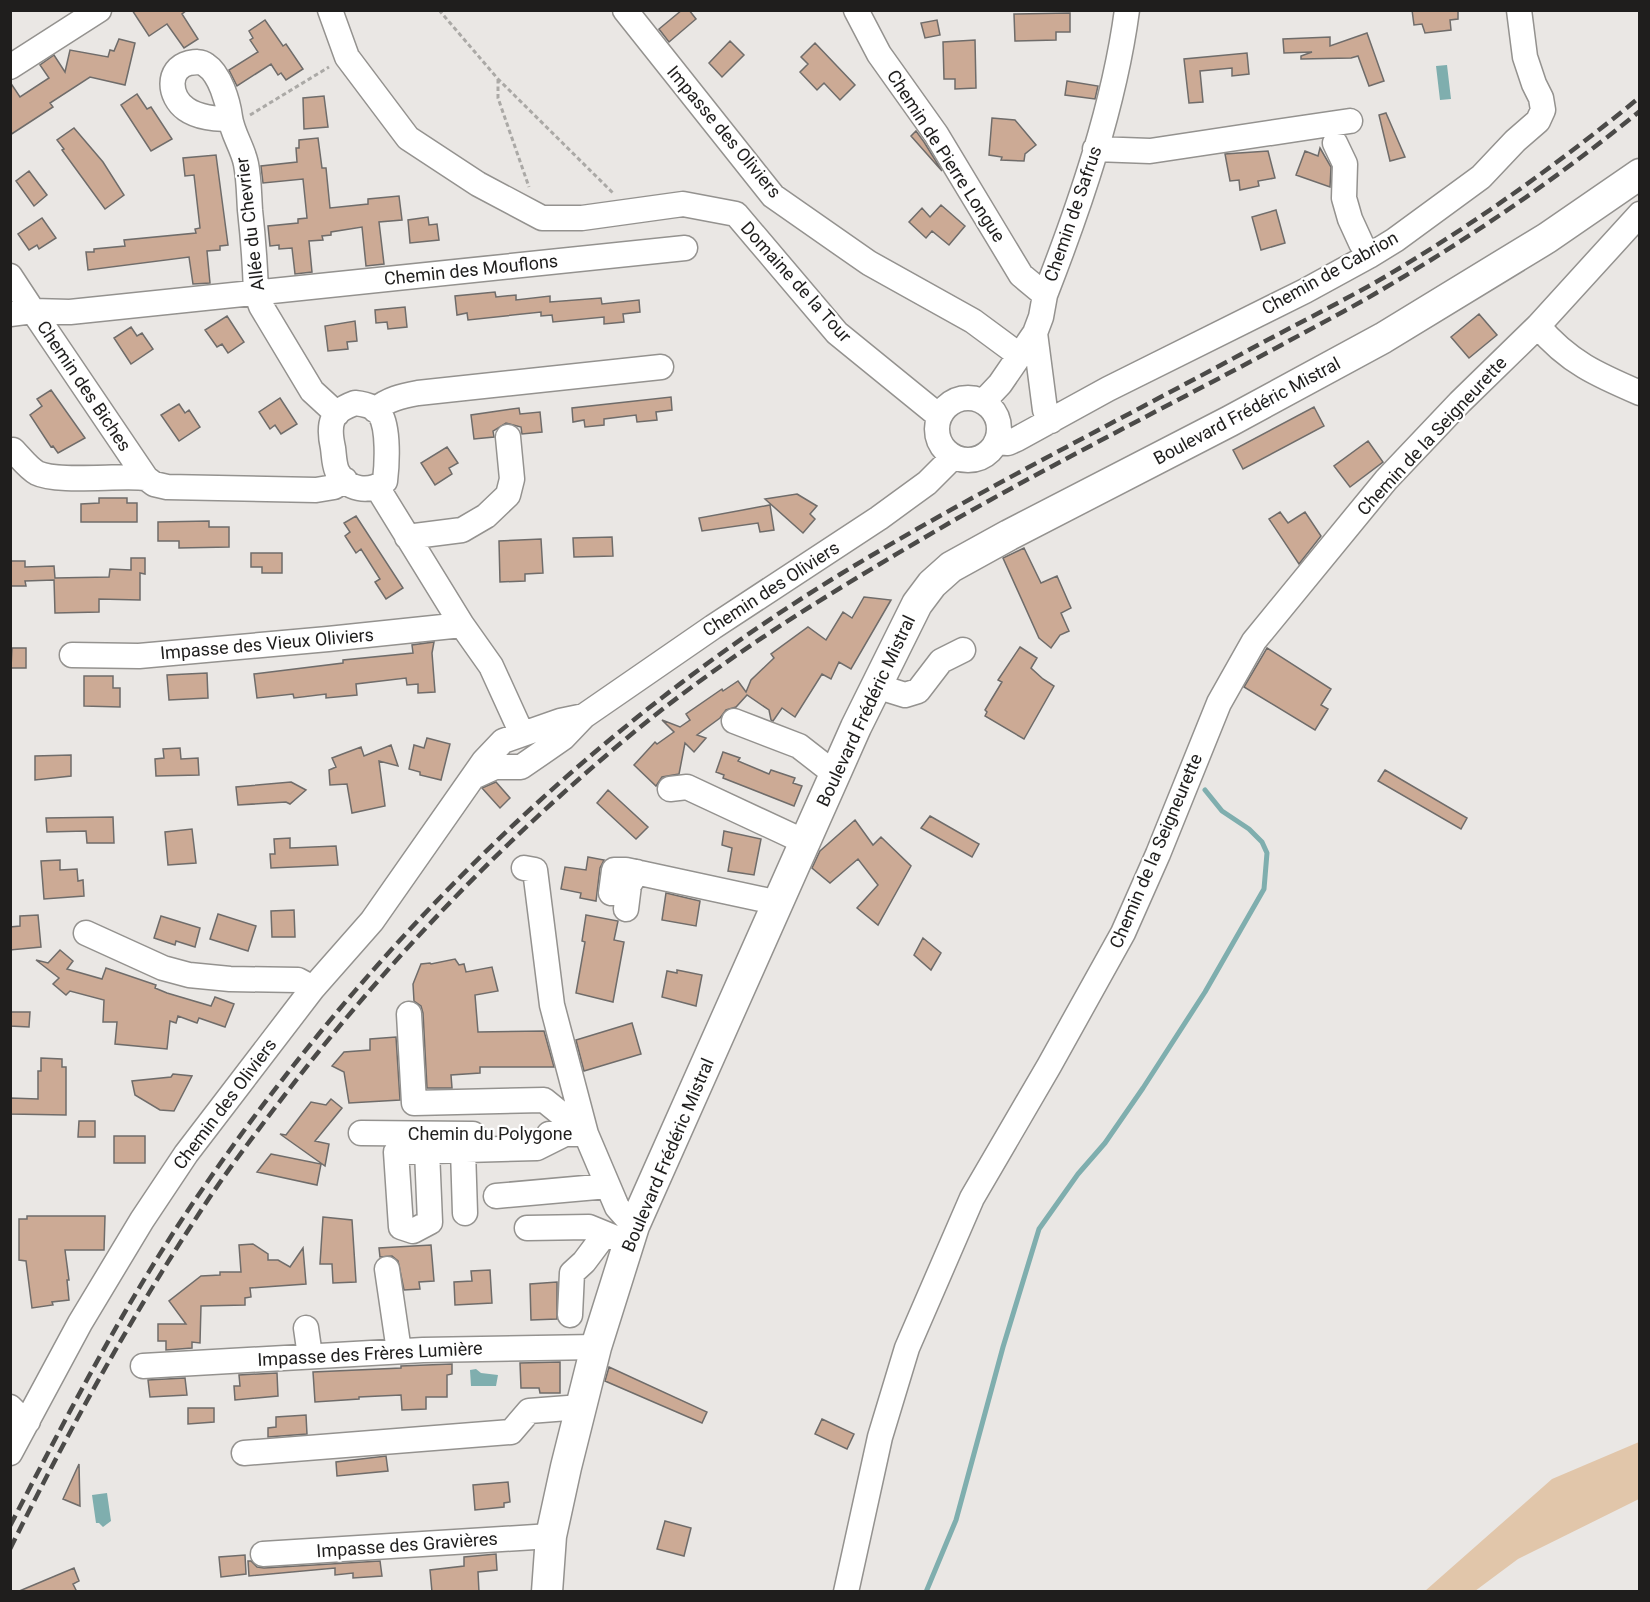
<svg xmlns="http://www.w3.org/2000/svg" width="1650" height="1602" font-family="Roboto,sans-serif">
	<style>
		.green { fill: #e1c6aa }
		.water { fill: #7faeae }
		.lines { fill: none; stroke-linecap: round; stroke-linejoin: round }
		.stream { stroke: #7faeae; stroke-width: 5 }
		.building { fill: #ccaa95; stroke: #6f6c6a; stroke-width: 1.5 }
		.minor-casing { stroke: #94928f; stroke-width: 27 }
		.major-casing { stroke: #94928f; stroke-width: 33 }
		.path { stroke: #aba9a6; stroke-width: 3; stroke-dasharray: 4.5 3; stroke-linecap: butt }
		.minor { stroke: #fff; stroke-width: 24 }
		.major { stroke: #fff; stroke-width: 30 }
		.rail { stroke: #4b4a48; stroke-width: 4.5; stroke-dasharray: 12 6; stroke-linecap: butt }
		.labels { text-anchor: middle; stroke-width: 4.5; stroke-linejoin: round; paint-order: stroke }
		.street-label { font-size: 18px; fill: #1f1e1d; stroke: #fff }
	</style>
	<rect width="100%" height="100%" fill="#eae7e4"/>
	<!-- green -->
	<path class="green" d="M1639,1442V1499L1518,1559L1475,1591H1425L1552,1479Z"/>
	<!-- water -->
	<path class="water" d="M1447,65L1451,99L1440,100L1436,66Z
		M476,1369L481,1373L498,1375L496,1386H471L470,1370Z
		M107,1493L111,1521L103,1527L99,1523H96L92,1495Z"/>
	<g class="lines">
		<!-- stream -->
		<path class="stream" d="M926,1592L956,1520L1003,1347L1039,1229L1078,1174L1105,1143L1143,1088L1205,992L1264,889L1267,853L1262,842L1249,829L1222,811L1205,790"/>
	</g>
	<!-- building -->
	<path class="building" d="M132,10H187L182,14L198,39L184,48L167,24L149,36Z
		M682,10H689L696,19L669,42L659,29Z
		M1412,10H1458V19L1450,20L1451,30L1425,33L1422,24L1414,25Z
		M1070,13V32H1056V40L1015,41L1014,14Z
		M265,20L283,46L286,44L303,69L286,80L281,73L278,75L271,64L237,86L229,70L258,52L250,40L253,38L249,31Z
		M937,20L940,35L925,38L921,23Z
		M1367,33L1384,81L1369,86L1358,56L1351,58L1301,59V56L1312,52L1284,53L1283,39L1330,37V46Z
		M119,39L135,43L125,85L90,77L50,103L53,107L10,135V82L20,97L49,78L40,65L54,55L65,72L70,50L108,57L110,50L114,51Z
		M975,40L976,88L955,89V79H944L943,42Z
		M730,41L744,55L722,77L709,63Z
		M815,43L855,85L840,100L824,83L817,90L800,72L808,64L801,57Z
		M1247,53L1249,74L1232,76V68L1200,71L1203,102L1189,103L1184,59Z
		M1067,81L1098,86L1095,99L1065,95Z
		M137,94L147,109L151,107L172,139L151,151L121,105Z
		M324,96L328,127L304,129L303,98Z
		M1386,113L1405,157L1390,161L1379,115Z
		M992,118L1015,120L1036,145L1025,154L1024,161L1001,160L1002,157L989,155Z
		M74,128L103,162L124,195L105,209L62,150L64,149L57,140Z
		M916,131L924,142L942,171L911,136Z
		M318,138L322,168H326L330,208L368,204V199L399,196L402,220L379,222L384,264L366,266L362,227L331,232V235L322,236L323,240L309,241L312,272L295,274L292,248L279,249V245L270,246L268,226L298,223V219L307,218L303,179L263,183L261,166L297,162L296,148H299V140Z
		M1320,148L1331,167L1330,187L1296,175L1305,151L1318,156Z
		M1268,151L1275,178L1258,181L1259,186L1240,190L1239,180L1230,181L1225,154Z
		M216,155L228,245L220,246V250L207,251L210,283L193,284L189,257L88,270L86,252H94V249L125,246L124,240L196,233L195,229L200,228L194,175L185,176L183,158Z
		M29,171L47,195L34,206L16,181Z
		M941,205L965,226L949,245L932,231L926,238L909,222L922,208L930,217Z
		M1276,210L1285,243L1261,250L1252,217Z
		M428,217L429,225L437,224L439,240L410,243L408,220Z
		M42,218L56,238L39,249L37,245L29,250L18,234Z
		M495,292L496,297L516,295V300L550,296V302L601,298L602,304L639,300L640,312L623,314L624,322L604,324V317L553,322L552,315L541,316V312L468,320L467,313L457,315L455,296Z
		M405,307L407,327L388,329L387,322L376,323L375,310Z
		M1479,314L1497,335L1469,358L1451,337Z
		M227,316L244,342L228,353L222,344L217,347L205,330Z
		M355,321L357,341L347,342L348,349L328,351L325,326Z
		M131,327L137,336L142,333L153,349L131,364L114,338Z
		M51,390L85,438L58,453L53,446L51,447L30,415L42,406L37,399Z
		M671,397L672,410L656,412L657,420L637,422L636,415L604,419V425L585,427L584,420L573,422L572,408Z
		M280,398L297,424L281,434L275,425L270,429L259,412Z
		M179,404L185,413L189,410L200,427L179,441L161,415Z
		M1314,407L1324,426L1243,469L1233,450Z
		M519,408L520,414L540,412L542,432L522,434L521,427L506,423L493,431L494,437L474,439L471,415Z
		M1368,441L1383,462L1350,487L1334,466Z
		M447,447L458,463L449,468L452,474L435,485L421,463Z
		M797,494L817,506L810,514L815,519L803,533L765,499Z
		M99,498H127V503H137V522H81V504L99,503Z
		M770,505L774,530L760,532L758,523L702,531L699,518Z
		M1280,512L1288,523L1305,512L1321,536L1299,564L1269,519Z
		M356,516L403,588L386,599L375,582L380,579L361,549L356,553L345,536L350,532L344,523Z
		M209,521V527H229V547L179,548V541H158V522Z
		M612,537L613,556L574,557L573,538Z
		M541,539L543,573L525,574V581L500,582L499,541Z
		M1024,548L1041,583L1057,576L1071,608L1061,613L1069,631L1060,635L1051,648L1039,638L1003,558Z
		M251,553H282V573H262V567H251Z
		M131,558H145V574L140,573V600L99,599V612L55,613L54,580L25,581L26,586H10V561H25V567L54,566L55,578L109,577L110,569L131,570Z
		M864,597L891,600L851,669L839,662L831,679L822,674L795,717L782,708L773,721L771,720L769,710L747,695L736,707L726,710L720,718L697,735L706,738L694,752L685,743L679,774L662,777L656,786L634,765L655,742L657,744L674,732L662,720L680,727L690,720L686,714L722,689L723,691L738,681L746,692L751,680L774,658L771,654L808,627L826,640L843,612L852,618Z
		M434,642L432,653L435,692L418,693V684L407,685L406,678L356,684L357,695L326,698V694L294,698L293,694L257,698L254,674L343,663V660L413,653L412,645Z
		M1020,647L1037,658L1031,668L1043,679L1054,686L1024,739L985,716L987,712L985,710L1002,682L998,680Z
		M12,648H26V668H11Z
		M1267,648L1331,689L1321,705L1328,709L1315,730L1244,687Z
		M207,673L208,698L169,700L167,675Z
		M84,676H113V688H120V707L84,706Z
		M427,738L450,744L441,780L420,775V772L409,769L414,745L424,748Z
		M391,745L398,766L379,761L385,806L352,813L347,784L330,785L329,770L336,767L332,758L361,747L364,756Z
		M180,748L181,759L198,758L199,775L156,776L155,759L164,758L163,749Z
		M723,752L740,758L738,761L769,774L771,770L795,778L793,783L802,786L794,806L723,778L724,775L716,772Z
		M71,755V776L35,780V756Z
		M1385,770L1467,818L1461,829L1378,781Z
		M291,782L306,790L290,804L286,802L238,805L236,787Z
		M496,782L510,798L500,808L482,788Z
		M608,790L648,827L636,839L597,803Z
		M930,816L979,844L972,857L921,828Z
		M113,817L114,843H87L86,831L47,832L46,818Z
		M855,820L873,845L881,837L911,866L878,925L857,908L878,885L858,859L830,883L812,868L820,851Z
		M192,829L196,863L168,865L165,832Z
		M724,831L761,839L754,875L728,871L732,848L722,845Z
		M290,838V848L336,846L338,865L271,868L270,854H275L274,839Z
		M588,857L604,860L600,868L596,901L580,898L581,893L561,889L565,867L586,870Z
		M60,860V870L77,869L78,881L83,880L84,896L44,899L41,861Z
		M666,893L700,901L696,926L662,920Z
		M294,910L295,937H272L271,911Z
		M218,914L256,926L248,951L210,939Z
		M38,915L41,947L10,950V927L20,926V916Z
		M586,915L618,921L614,940L624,942L613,1002L576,993L585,942L582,941Z
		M161,916L200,928L195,947L176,941L175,945L154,938Z
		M923,938L941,953L931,970L914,955Z
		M60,950L73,961L67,969L102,979L106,968L156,985L155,988L167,993L211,1006L215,997L234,1004L225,1027L199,1018L197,1023L178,1016L176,1023L170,1021L167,1049L115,1044L117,1022H103L104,1000L70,991L66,995L53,984L59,978L36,960L48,963Z
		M455,959L459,965L464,964L466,972L492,967L498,991L475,995L478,1032L544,1031L554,1067H480V1073L451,1075L452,1088H427L423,1013L421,1006L414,1001L413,984L421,964L430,963L431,964Z
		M677,970L702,975L696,1006L662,997L667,971L677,973Z
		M10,1012H30L29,1027L10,1026Z
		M632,1023L641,1054L584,1071L576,1040Z
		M396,1037L400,1100L349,1103L344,1072L332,1066L344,1052L370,1050V1039Z
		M41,1058L62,1059V1067H66V1115L10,1114L11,1098L38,1099V1071H41Z
		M173,1074L192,1076L174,1111L160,1110L135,1095L132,1081L171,1077Z
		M331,1099L342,1108L315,1141L329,1144L325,1166L280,1134L286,1135L311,1102L326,1105Z
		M79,1121H95V1137H78Z
		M114,1136H145V1163H114Z
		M271,1154L321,1164L317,1185L257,1172Z
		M27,1216H105L104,1250H65L69,1280H67L69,1300L52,1302L53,1305L32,1308L26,1261L19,1260V1219H27Z
		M323,1217L352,1220L356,1282L333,1283L332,1264H320Z
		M253,1244L268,1254V1260H278L290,1267L303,1248L306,1284L250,1288L251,1297L245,1298V1305L201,1306L200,1343L192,1342V1348L166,1350V1341H158V1324H186L169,1301L201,1276L220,1275V1272H241L239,1245Z
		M431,1245L434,1281L419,1282L420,1289L404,1290L398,1261L392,1256L380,1257L379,1248Z
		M490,1270L492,1303L455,1305L454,1282L472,1281L471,1271Z
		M557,1282V1319L531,1320L530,1284Z
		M560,1362V1393H540L539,1388H521L520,1363Z
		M452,1364V1374L447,1375V1397H426V1409L402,1410L401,1395L359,1397V1399L315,1402L313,1372L401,1368V1366Z
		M609,1367L707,1412L702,1423L605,1381Z
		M277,1373L278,1396L235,1400L234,1386H240L239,1375Z
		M185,1378L187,1395L150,1397L148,1380Z
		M188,1408H214V1422L188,1424Z
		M306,1415L307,1434L268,1437V1428L276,1427V1417Z
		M822,1419L854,1434L847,1449L815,1434Z
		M386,1456L388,1471L337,1476L336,1462Z
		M79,1464L80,1506L63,1499Z
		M508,1482L510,1502L504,1503V1507L475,1510L473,1485Z
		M665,1521L691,1528L684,1556L657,1549Z
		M496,1554L497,1570L478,1572L479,1592H432L430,1570L464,1566V1557Z
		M245,1555L246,1574L221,1577L219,1557Z
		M248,1561H251L257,1567L264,1568L380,1561L382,1576L353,1578V1573L335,1575V1568L249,1576Z
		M74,1568L79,1581L73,1584L77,1592H17Z"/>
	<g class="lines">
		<defs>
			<path id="minor" d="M330,10L347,57L408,138L478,184L542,218H582L683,204L736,214L837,333L939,416
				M625,10L773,196L869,263L973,321L1019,355
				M856,10L879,54L936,134L1021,275L1045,295
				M10,67L99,10
				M230,118C217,120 197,117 186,109C169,97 166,69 189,63C195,62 201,61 206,65C220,74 228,102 230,117C232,133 243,148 246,164C249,179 249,195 250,210C253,237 255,264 256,292L261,306L312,391L337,414
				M1335,143L1345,164L1344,198L1350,219L1361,243L1369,256
				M1095,149L1150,151L1350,121
				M10,276L33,311L10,314
				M1538,326C1568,362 1598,375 1640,393
				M1035,333L1045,410L1051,421
				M937 429a31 31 0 1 1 62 0a31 31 0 1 1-62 0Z
				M983,402L1000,384L1035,333L1041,317L1045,295C1080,205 1114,107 1127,10
				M355,403C364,404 375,406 380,414C389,428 387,465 385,481C369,494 347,490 337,471C334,464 334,455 333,448C331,439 329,428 333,419C336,411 347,406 355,403Z
				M375,410C388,399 402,396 418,393L661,367
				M996,442L1008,443L1017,439L1108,389L1305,291L1369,256L1395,240L1481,177L1515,141L1538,121L1543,110L1541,98L1534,84L1525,57L1519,10
				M13,450C20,457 28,468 37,473C57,483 120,475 146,478
				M345,480L334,487L316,490L167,487L154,484L146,478L33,311L70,312L685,248
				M377,487L462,625L491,666L522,734
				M407,537L462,530L486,516L508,495L512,479L508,437
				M72,655L139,656L328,639L462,625
				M876,686L905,695L918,691L941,661L963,650
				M734,721L799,746L835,774
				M473,777L495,767H521L563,738L584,716L713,627L879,518L927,483L953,457
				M670,789L687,787L805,842
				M524,868L535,870L552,1005L586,1134
				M611,893L614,870H626L779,903
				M626,909L629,885L637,872
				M86,933L163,968L189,975L230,979L298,980L313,988
				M409,1014L414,1103L544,1100L586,1134
				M361,1133L473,1134
				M549,1134H586L617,1207L634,1226
				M463,1150L465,1213
				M427,1151L430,1222L413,1231L401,1227L396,1152L537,1148L565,1134
				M496,1196L608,1186
				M527,1228L589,1227L628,1243
				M387,1269L399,1351
				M570,1315L572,1273L584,1262L605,1234
				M306,1328L310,1356
				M143,1366L423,1350L596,1347
				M10,1407L18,1415L28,1421
				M10,1453L80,1323L142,1220L186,1154L313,988L372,921L484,761L503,741L560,721L584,716
				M244,1453L511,1432L529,1411L581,1407
				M263,1554L551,1536
				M846,1592L880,1437L907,1348L972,1198L1049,1066L1123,933L1158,854L1219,703L1254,641L1386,480L1460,402L1538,326L1640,214"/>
			<path id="major" d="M547,1592L551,1536L566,1467L596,1347L634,1226L856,727L917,604L932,584L951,567L1009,535L1230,421L1383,338L1547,238L1640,174"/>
		</defs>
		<!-- minor casing -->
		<use href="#minor" class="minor-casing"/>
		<!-- major casing -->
		<use href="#major" class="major-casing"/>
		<!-- path -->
		<path class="path" d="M439,10L498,79L613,193
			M498,79V98L529,187
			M250,115L329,67"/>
		<!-- minor -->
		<use href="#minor" class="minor"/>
		<!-- major -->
		<use href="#major" class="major"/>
		<!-- rail -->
		<path class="rail" d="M10,1526C68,1414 126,1301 197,1197C366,949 583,732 839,575C975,492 1118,421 1258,345C1297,324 1337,304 1376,282C1469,228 1557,165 1640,97
			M10,1549C68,1432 130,1318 202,1209C224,1175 249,1142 274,1109C381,967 505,837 644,724C739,647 845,584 951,522C1058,461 1168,406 1276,348C1312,328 1348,310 1383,289C1473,236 1559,177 1640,111"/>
	</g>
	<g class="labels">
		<!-- street labels -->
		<g class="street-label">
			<text transform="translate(724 132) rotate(50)" y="6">Impasse des Oliviers</text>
			<text transform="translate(946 156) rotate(57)" y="6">Chemin de Pierre Longue</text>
			<text transform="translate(1073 214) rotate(-71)" y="6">Chemin de Safrus</text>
			<text transform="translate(250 224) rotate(-97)" y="6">Allée du Chevrier</text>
			<text transform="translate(471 270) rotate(-6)" y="6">Chemin des Mouflons</text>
			<text transform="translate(1330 273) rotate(-29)" y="6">Chemin de Cabrion</text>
			<text transform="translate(796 282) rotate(48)" y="6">Domaine de la Tour</text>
			<text transform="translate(84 386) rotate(56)" y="6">Chemin des Biches</text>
			<text transform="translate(1247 411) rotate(-28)" y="6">Boulevard Frédéric Mistral</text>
			<text transform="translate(1432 436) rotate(-47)" y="6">Chemin de la Seigneurette</text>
			<text transform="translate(771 589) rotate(-33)" y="6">Chemin des Oliviers</text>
			<text transform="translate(267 644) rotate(-5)" y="6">Impasse des Vieux Oliviers</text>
			<text transform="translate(866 711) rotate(-65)" y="6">Boulevard Frédéric Mistral</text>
			<text transform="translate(1156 851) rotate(-67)" y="6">Chemin de la Seigneurette</text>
			<text transform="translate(225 1104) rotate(-53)" y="6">Chemin des Oliviers</text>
			<text x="490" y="1140">Chemin du Polygone</text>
			<text transform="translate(668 1155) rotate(-67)" y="6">Boulevard Frédéric Mistral</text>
			<text transform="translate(370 1354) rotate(-3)" y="6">Impasse des Frères Lumière</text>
			<text transform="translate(407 1545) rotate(-4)" y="6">Impasse des Gravières</text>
		</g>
	</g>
	<!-- border -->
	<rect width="1650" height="1602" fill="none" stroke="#1f1e1d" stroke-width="24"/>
</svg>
